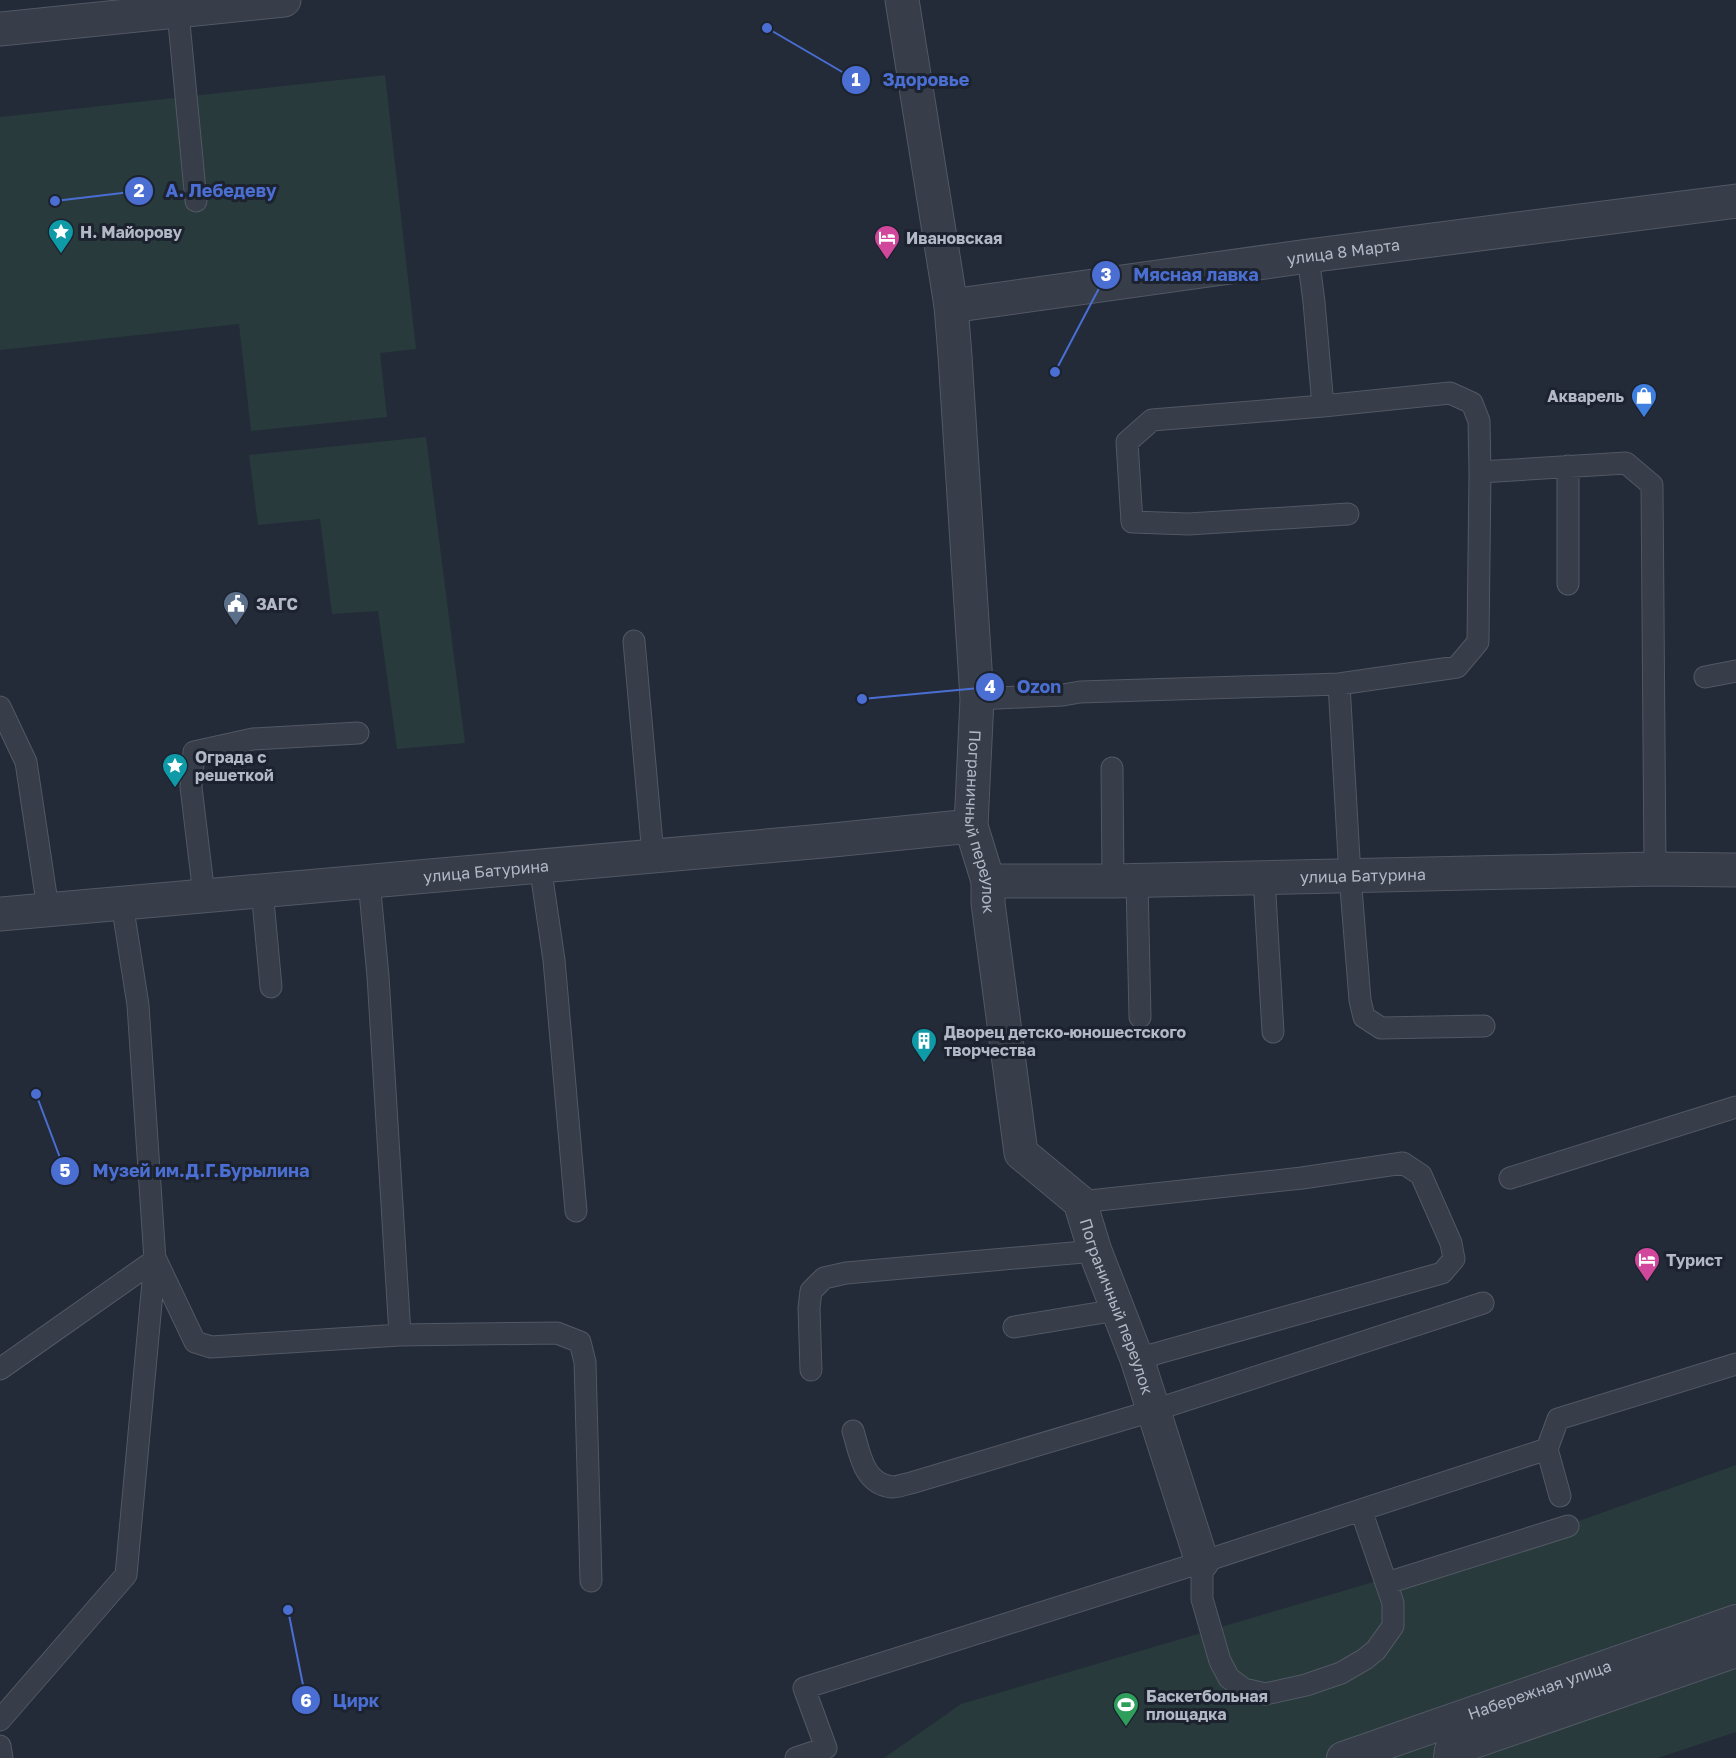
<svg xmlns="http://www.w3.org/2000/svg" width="1736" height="1758" font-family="'Golos Text',sans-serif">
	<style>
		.green { fill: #283a3c }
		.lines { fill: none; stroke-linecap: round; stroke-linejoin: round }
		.service-casing { stroke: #525864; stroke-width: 23 }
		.pedestrian-casing { stroke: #525864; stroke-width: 34 }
		.minor-casing { stroke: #525864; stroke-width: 35 }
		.tertiary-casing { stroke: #525864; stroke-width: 35 }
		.service { stroke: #373d49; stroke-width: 21 }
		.pedestrian { stroke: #373d49; stroke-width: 32 }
		.minor { stroke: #373d49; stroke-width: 33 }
		.tertiary { stroke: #373d49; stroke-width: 33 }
		.labels { text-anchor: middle; stroke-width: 6; stroke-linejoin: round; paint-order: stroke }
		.poi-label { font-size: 16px; font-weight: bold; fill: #b2b8c5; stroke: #1c222e; text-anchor: start }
		.street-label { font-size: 16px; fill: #b2b8c5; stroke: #1c222e }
		.leader { fill: none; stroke: #4a6ed2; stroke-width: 2 }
		.callout-dot { fill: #4a6ed2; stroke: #1c222e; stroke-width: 2 }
		.mark-label { font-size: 18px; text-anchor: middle; font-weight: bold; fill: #fff }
		.callout-label { font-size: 18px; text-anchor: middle; font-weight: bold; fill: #4a6ed2; stroke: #1c222e; stroke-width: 6; stroke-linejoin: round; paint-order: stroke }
	</style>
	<rect width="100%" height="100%" fill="#232b38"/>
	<!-- green -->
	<path class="green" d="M385,75L416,349L380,353L387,417L251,431L239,324L0,350V117Z
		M426,437L465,743L397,749L378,611L332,614L320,519L258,525L249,455Z
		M1736,1465V1732L1658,1758H884L961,1704L1573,1523Z"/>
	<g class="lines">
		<defs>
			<path id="service" d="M178,12L196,201
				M1308,256L1314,302L1323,406L1450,393L1472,403L1479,421L1480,472
				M1323,406L1152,420L1127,442L1132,522L1189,524L1348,514
				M1568,466V584
				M634,641L653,855
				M1705,677L1736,671
				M1339,684L1350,876L1360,1000L1364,1017L1381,1028L1484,1026
				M977,699L1063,695L1080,692L1339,684L1457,667L1478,642L1480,472L1626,463L1652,485L1655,869
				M0,707L26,762L48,909
				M1112,768L1113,881
				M540,865L554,960L576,1211
				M1264,878L1273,1032
				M1137,881L1140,1017
				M262,890L271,987
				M204,895L191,787L194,752L253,739L358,733
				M1510,1178L1736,1107
				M1080,1202L1302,1178L1403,1163L1421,1175L1451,1243L1454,1259L1442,1273L1137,1359
				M156,1260L195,1342L211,1347L400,1335L378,976L369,881
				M1014,1327L1117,1310
				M400,1335L557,1333L580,1342L585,1362L591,1581
				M0,1369L155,1260
				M811,1370L809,1308L811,1291L824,1278L846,1273L1095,1251
				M853,1431C860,1453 863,1484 892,1487C898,1487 905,1484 911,1483L1155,1410L1483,1303
				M1547,1449L1560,1496
				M1202,1562V1599L1220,1661L1229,1678L1244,1689L1265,1694L1306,1685L1341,1673L1365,1659L1376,1650L1393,1626V1603L1361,1510
				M1387,1583L1568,1526
				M0,1720L126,1575L155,1260L138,1005L122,903
				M0,1746L2,1758
				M796,1758L826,1748L804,1688L1202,1562L1547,1449L1558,1419L1736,1364"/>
			<g id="pedestrian">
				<path id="s1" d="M1343,1758L1736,1621"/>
				<path d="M1450,1758L1451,1750L1736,1651"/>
			</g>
			<g id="minor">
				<path id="s2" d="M902,0L951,306L955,356L977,699L971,826L988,881V903L1021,1153L1080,1202L1095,1251L1137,1359L1202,1562"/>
				<path id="s3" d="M951,306L1308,256L1736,201"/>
				<path id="s4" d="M988,881H1113L1655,869L1736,870"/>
				<path id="s5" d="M0,914L823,841L971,826"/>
			</g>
			<path id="tertiary" d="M0,29L284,0"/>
		</defs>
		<!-- service casing -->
		<use href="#service" class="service-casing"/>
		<!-- pedestrian casing -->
		<use href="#pedestrian" class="pedestrian-casing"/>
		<!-- minor casing -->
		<use href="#minor" class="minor-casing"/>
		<!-- tertiary casing -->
		<use href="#tertiary" class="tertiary-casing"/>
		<!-- service -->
		<use href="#service" class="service"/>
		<!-- pedestrian -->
		<use href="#pedestrian" class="pedestrian"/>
		<!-- minor -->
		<use href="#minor" class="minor"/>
		<!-- tertiary -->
		<use href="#tertiary" class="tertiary"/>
	</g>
	<!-- icons -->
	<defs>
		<symbol id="sight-pin" viewBox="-11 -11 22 30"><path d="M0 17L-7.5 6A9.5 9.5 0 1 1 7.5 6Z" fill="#0f9aa8" stroke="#1c222e"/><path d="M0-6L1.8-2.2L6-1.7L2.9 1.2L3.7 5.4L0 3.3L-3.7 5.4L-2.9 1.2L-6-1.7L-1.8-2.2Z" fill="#fff"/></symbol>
		<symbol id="hotel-pin" viewBox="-11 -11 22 30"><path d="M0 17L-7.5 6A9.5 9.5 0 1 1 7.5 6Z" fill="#d1479c" stroke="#1c222e"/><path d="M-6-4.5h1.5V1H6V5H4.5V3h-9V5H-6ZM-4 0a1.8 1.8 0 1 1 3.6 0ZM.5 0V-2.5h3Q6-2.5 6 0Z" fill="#fff"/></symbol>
		<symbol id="shop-pin" viewBox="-11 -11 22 30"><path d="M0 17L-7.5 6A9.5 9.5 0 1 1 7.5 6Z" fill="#3f7fe0" stroke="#1c222e"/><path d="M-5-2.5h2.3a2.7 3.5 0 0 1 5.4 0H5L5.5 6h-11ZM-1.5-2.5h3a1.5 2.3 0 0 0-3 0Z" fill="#fff"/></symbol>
		<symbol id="civic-pin" viewBox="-11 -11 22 30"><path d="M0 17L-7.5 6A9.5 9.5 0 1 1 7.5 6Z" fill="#5c6f8a" stroke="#1c222e"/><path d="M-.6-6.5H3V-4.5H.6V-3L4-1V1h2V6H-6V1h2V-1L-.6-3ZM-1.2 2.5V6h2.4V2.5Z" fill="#fff"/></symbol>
		<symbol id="building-pin" viewBox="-11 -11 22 30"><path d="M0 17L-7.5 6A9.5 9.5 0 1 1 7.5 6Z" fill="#0f9aa8" stroke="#1c222e"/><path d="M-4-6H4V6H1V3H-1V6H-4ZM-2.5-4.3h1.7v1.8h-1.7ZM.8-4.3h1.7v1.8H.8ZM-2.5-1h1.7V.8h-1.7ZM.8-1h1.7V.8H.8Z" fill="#fff"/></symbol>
		<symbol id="stadium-pin" viewBox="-11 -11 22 30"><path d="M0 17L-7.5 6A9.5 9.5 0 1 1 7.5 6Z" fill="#2e9e5b" stroke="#1c222e"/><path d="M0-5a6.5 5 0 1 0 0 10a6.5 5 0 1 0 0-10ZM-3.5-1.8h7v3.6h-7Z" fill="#fff"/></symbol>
	</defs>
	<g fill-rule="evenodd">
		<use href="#sight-pin" x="46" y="217" width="30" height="40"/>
		<use href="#hotel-pin" x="872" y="223" width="30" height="40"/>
		<use href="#shop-pin" x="1629" y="381" width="30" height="40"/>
		<use href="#civic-pin" x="221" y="589" width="30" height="40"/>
		<use href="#sight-pin" x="160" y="751" width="30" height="40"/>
		<use href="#building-pin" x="909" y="1026" width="30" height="40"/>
		<use href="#hotel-pin" x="1632" y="1245" width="30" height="40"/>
		<use href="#stadium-pin" x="1111" y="1690" width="30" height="40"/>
	</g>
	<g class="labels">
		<!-- poi labels -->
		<g class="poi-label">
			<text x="80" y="238">Н. Майорову</text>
			<text x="906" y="244">Ивановская</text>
			<text x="1624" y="402" text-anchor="end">Акварель</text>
			<text x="256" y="610">ЗАГС</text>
			<text x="195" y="763">Ограда с<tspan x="195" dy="18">решеткой</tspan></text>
			<text x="944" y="1038">Дворец детско-юношестского<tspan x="944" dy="18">творчества</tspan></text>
			<text x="1666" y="1266">Турист</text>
			<text x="1146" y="1702">Баскетбольная<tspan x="1146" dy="18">площадка</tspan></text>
		</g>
		<!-- street labels -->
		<g class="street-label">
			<text dy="6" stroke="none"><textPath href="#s3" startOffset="396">улица 8 Марта</textPath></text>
			<text dy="6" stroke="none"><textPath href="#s2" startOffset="828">Пограничный переулок</textPath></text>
			<text dy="6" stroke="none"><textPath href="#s5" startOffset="488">улица Батурина</textPath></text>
			<text dy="6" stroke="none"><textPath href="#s4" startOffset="375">улица Батурина</textPath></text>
			<text dy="6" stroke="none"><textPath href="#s2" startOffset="1350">Пограничный переулок</textPath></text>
			<text dy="6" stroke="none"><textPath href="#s1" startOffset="208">Набережная улица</textPath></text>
		</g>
	</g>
	<!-- callouts -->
	<path class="leader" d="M767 28L856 80M55 201L139 191M1055 372L1106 275M862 699L990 687M36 1094L65 1171M288 1610L306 1700"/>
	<g class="callout-dot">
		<circle cx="767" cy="28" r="6"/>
		<circle cx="55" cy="201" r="6"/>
		<circle cx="1055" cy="372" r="6"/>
		<circle cx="862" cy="699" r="6"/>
		<circle cx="36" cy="1094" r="6"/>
		<circle cx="288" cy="1610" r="6"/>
		<circle cx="856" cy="80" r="15"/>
		<circle cx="139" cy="191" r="15"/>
		<circle cx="1106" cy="275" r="15"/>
		<circle cx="990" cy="687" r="15"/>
		<circle cx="65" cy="1171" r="15"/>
		<circle cx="306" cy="1700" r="15"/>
	</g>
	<g class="mark-label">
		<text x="856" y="86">1</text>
		<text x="139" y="197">2</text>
		<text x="1106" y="281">3</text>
		<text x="990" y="693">4</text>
		<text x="65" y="1177">5</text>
		<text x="306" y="1707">6</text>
	</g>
	<g class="callout-label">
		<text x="926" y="86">Здоровье</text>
		<text x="221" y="197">А. Лебедеву</text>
		<text x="1196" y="281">Мясная лавка</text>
		<text x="1039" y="693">Ozon</text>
		<text x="201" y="1177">Музей им.Д.Г.Бурылина</text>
		<text x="356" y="1707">Цирк</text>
	</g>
</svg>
